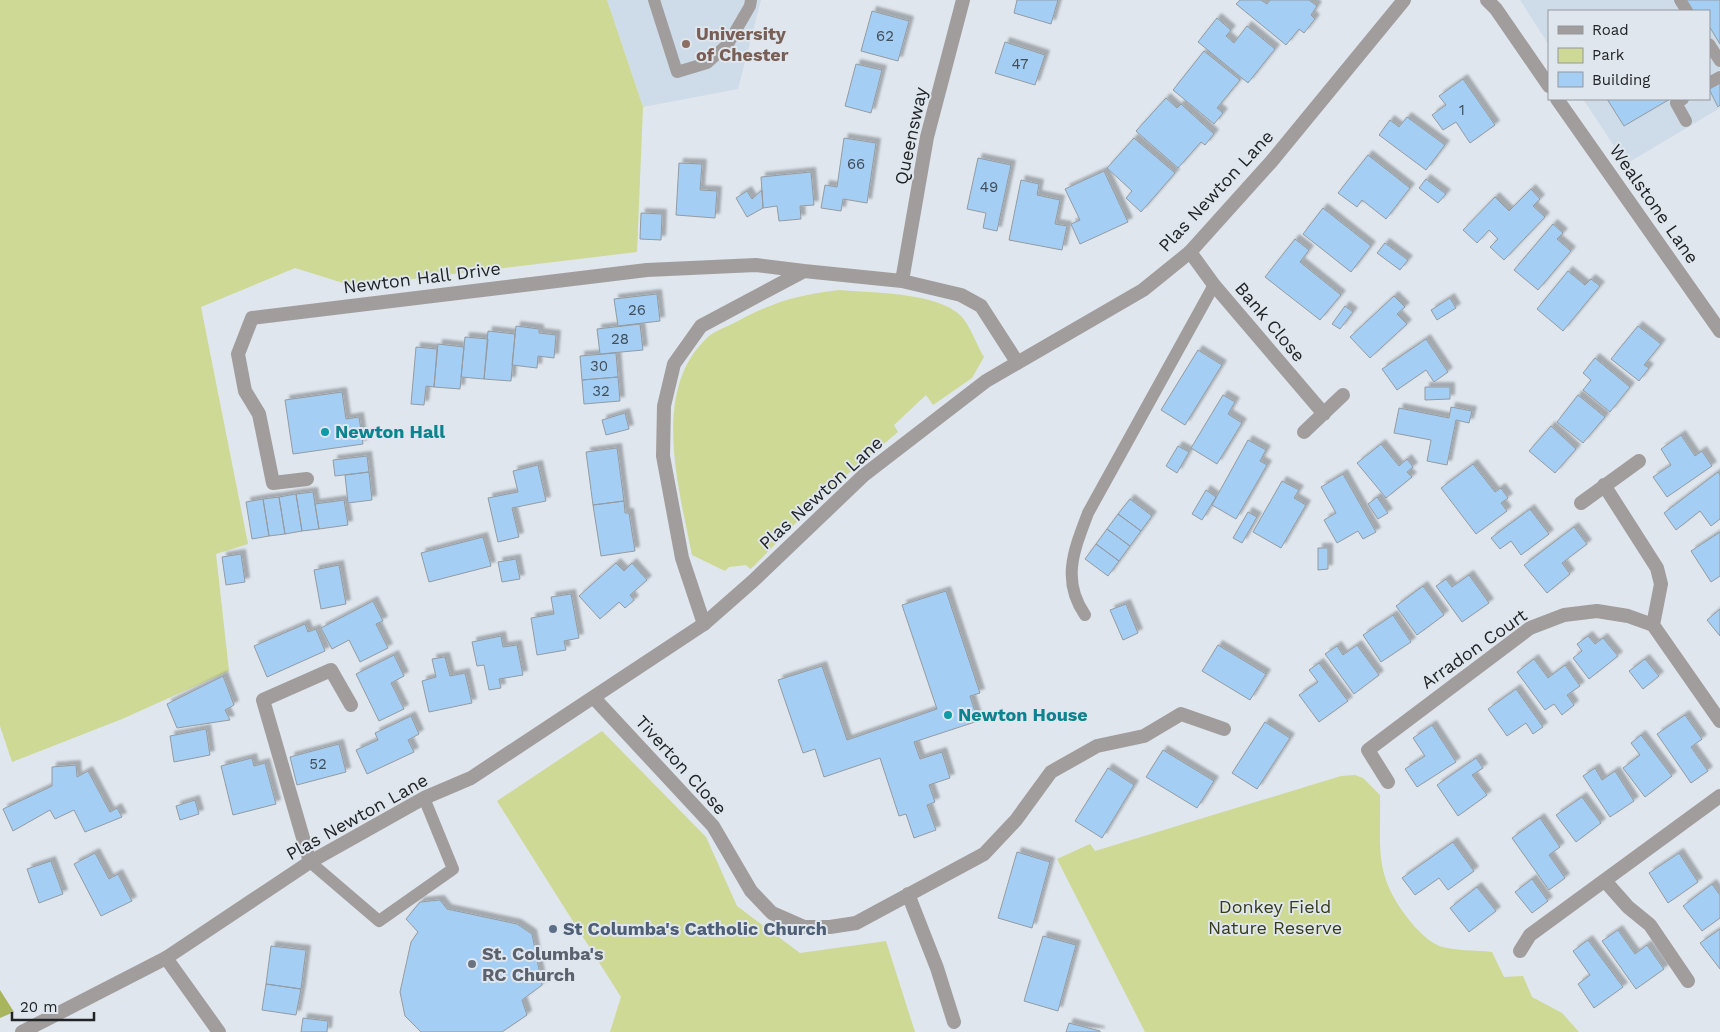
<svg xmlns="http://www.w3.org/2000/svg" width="1720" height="1032" font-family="'Work Sans',sans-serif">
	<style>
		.built { fill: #cedbe8 }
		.green { fill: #cdd994 }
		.forest { fill: #a8b55d }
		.building { fill: #a4cef3; stroke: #949ba1; filter: url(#shadow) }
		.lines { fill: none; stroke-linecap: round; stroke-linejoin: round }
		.service { stroke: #a19d9c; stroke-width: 12 }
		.minor { stroke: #a19d9c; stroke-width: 14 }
		.tertiary { stroke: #a19d9c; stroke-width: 14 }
		.education-dot { fill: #8d6e63; stroke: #dfe6ed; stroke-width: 2 }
		.culture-dot { fill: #0f9aa8; stroke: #dfe6ed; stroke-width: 2 }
		.service-dot { fill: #5c6f8a; stroke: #dfe6ed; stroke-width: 2 }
		.worship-dot { fill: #6b7280; stroke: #dfe6ed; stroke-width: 2 }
		.labels { text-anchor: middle; stroke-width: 4; stroke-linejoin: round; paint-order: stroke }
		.number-label { font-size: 15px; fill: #424e59 }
		.education-label { font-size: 18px; font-weight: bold; fill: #785e54; stroke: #dfe6ed; text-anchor: start }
		.street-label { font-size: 18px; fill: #212426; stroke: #dfe6ed }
		.culture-label { font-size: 18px; font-weight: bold; fill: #0d838f; stroke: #dfe6ed; text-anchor: start }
		.park-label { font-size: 18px; fill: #373c17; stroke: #dfe6ed }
		.service-label { font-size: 18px; font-weight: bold; fill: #4e5e75; stroke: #dfe6ed; text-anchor: start }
		.worship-label { font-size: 18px; font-weight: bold; fill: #5b616d; stroke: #dfe6ed; text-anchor: start }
	</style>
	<defs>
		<filter id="shadow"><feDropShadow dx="4.5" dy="-4.5" stdDeviation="1" flood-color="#0004"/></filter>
	</defs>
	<rect width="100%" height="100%" fill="#dfe6ed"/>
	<!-- built -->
	<path class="built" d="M607,0H761L738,89L643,107Z
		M1520,0H1720V108L1626,164L1583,99H1709V11H1549V45Z"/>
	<!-- green -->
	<path class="green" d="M0,0H607L643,107L637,252L353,286L295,268L201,307L248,544L216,554L229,671L122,719L12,762L0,726Z
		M839,290C873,293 937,292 961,316C970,325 977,346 984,357L972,378L933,405L926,395L894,425L898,432L825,493L754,566L750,569L746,565L729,567L725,571L692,555C679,488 650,390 708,337C716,330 729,326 738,321C775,301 799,295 839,290Z
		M602,731L706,837L737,906L800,953L886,941L915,1032H610L621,997L497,801Z
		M1355,775L1363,778L1380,795C1381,850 1373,875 1410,921C1416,929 1429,942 1439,946C1454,951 1475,950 1492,952L1504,977L1523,976L1532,997L1562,1013L1579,1032H1145L1057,859L1090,844L1095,851L1341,776Z"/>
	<!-- forest -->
	<path class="forest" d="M0,990L14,1012L0,1018Z"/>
	<!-- building -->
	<path class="building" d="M1017,0H1058L1051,24L1014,13Z
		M1240,0H1261L1267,4L1270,0H1309L1317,6L1311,15L1315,19L1304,33L1299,29L1286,45L1236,4Z
		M1679,0H1720V44L1709,26V11H1686Z
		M872,11L909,21L898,61L861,51Z
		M1217,18L1231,30L1226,36L1234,43L1247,26L1275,49L1248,83L1198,42Z
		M1005,42L1045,55L1035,85L995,73Z
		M1204,51L1240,80L1217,108L1223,113L1214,124L1173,90Z
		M856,64L882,70L871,113L845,106Z
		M1463,79L1495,125L1470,143L1456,122L1443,130L1432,115L1446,105L1439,96Z
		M1720,83V105L1718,107L1709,89Z
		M1166,98L1177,108L1181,104L1214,134L1205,145L1201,142L1178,168L1136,131Z
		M1607,99H1670L1624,126Z
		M1407,117L1445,145L1426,170L1379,135L1390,120L1399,127Z
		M844,138L876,143L867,203L843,199L841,211L821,208L825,185L837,187Z
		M1134,138L1175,173L1141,212L1126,198L1132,191L1107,168Z
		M1368,155L1410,188L1386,219L1362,200L1357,207L1338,193Z
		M978,158L1011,165L997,231L983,228L986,213L967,209Z
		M679,163L702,164L700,190L717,191L715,218L676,215Z
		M1104,171L1128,222L1080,244L1071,224L1080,220L1065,189Z
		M811,172L814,205L800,206L801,219L779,221L777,206L763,208L761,177Z
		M1426,179L1446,194L1438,203L1419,188Z
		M1021,180L1039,184L1037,195L1060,200L1055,224L1067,226L1062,250L1009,240Z
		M1531,189L1540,199L1533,206L1545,217L1504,260L1490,247L1498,239L1489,230L1477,243L1463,230L1495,197L1509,211Z
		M762,190L763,208L747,217L736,198L747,191L752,199Z
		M1323,208L1371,246L1351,272L1303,234Z
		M641,213L662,214L661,240L640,239Z
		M1553,224L1563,233L1557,239L1571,251L1538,290L1514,270Z
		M1295,239L1309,250L1300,262L1341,295L1320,320L1265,277Z
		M1385,243L1408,260L1400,270L1377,253Z
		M1568,271L1585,285L1591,279L1600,286L1563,331L1537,309Z
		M657,294L660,321L618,326L614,299Z
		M1394,296L1405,307L1397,314L1407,324L1370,358L1350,337Z
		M1450,298L1456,308L1437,320L1431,310Z
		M1345,306L1353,312L1340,329L1332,324Z
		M640,324L643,350L600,354L597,329Z
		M516,326L539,329V333L556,335L554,358L538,356L537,368L512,365Z
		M1638,326L1661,344L1644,365L1649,368L1639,381L1611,359Z
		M488,331L515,334L511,381L484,379Z
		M465,337L488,339L484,379L461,377Z
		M1426,339L1448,372L1434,382L1426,370L1397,390L1382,369Z
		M438,344L464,347L460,389L434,387Z
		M416,347L437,349L434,387L426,386L424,405L411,404Z
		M1198,350L1222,365L1185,425L1161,410Z
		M616,353L618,377L582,380L580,356Z
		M1595,358L1630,387L1610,412L1583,390L1591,380L1583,373Z
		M618,377L620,401L584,404L582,380Z
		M1425,387H1450V399L1425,400Z
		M342,392L346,419L359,417L363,444L293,454L285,400Z
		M1223,395L1235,402L1228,414L1242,423L1217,464L1191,448Z
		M1578,395L1605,417L1583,443L1557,422Z
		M1451,407L1472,411L1469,423L1456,420L1447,465L1427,461L1431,440L1394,433L1399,408L1449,418Z
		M625,413L629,429L606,435L602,420Z
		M1551,426L1576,449L1555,473L1529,451Z
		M1681,435L1695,456L1702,451L1712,466L1667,497L1653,477L1671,465L1661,449Z
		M1248,440L1266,450L1260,461L1267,465L1236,519L1212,505Z
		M1381,444L1399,466L1407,459L1413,467L1407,472L1412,477L1386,498L1357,463Z
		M1178,446L1189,452L1177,473L1166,466Z
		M617,448L624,501L593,505L586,452Z
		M367,456L369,472L335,476L333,460Z
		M1473,464L1495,492L1501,488L1508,498L1501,503L1507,511L1476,534L1441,488Z
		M538,465L546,501L512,508L519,537L498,542L488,498L518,492L513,471Z
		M369,472L372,500L348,503L345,475Z
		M1718,472L1720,475V519L1711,526L1700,511L1676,530L1664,513Z
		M1343,474L1376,532L1363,539L1358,531L1337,543L1324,520L1336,513L1321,487Z
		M1282,481L1299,490L1294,498L1306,505L1281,548L1253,532Z
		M1206,490L1216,497L1202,520L1192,514Z
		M313,492L319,529L302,531L296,494Z
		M296,494L302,531L285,534L279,497Z
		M279,497L285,534L269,536L263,499Z
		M1377,497L1388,513L1378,519L1368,504Z
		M263,499L269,536L252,539L246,502Z
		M1130,499L1152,516L1141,531L1118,514Z
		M344,500L348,525L319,529L315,504Z
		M624,501L625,513H629L635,551L601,556L593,505Z
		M1530,509L1549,534L1521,555L1511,541L1500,549L1491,538Z
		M1248,512L1257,517L1242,543L1233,538Z
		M1118,514L1141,531L1130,546L1107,529Z
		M1574,527L1587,544L1562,563L1570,574L1547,593L1524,565Z
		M1107,529L1130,546L1119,561L1096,544Z
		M1720,532V576L1711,582L1691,551Z
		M483,537L491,566L429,582L421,553Z
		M1096,544L1119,561L1108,576L1085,559Z
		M1318,548H1328V569L1318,570Z
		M241,554L245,582L226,585L222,557Z
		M516,559L520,579L502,582L498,562Z
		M616,563L624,571L632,563L647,580L630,595L634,600L625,608L619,602L600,619L579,596Z
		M339,565L346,604L321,609L314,570Z
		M1469,575L1489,603L1462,622L1436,586L1446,579L1452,587Z
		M1423,586L1444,615L1417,635L1396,606Z
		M946,591L980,693L970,696L978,721L914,742L920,759L942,752L950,778L929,785L935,802L927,805L936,830L914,838L906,814L899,816L880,758L824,777L815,749L803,753L778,680L822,666L847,740L937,709L902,605Z
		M571,594L579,638L564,641L566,650L537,655L531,618L554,614L551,597Z
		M373,601L383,621L376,624L388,648L360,662L349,640L332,649L321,628Z
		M1126,604L1138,633L1123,640L1110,610Z
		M1720,609V636L1707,620Z
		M1393,615L1411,642L1381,662L1363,635Z
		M305,624L308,632L316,629L325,651L267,677L254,646Z
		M501,636L503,647L517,645L523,675L499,679L501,688L489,690L484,665L477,666L472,642Z
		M1588,636L1595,644L1603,638L1618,656L1589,679L1573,658L1582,651L1577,644Z
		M1218,645L1266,674L1250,700L1202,671Z
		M1357,645L1379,675L1354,694L1325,654L1337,646L1343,655Z
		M394,655L404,676L391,683L404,709L379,721L356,674Z
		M445,657L450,676L465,673L472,703L429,712L422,681L436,677L432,659Z
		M1534,659L1548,678L1565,665L1580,686L1567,695L1574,705L1562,715L1554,704L1545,710L1517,672Z
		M1645,659L1659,676L1643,689L1629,671Z
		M1319,663L1348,701L1319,722L1299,695L1318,682L1309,670Z
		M223,676L234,705L225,710L230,720L177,728L167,704Z
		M1516,689L1543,727L1533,734L1526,723L1507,736L1488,709Z
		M1685,715L1702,739L1691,747L1708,771L1691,783L1657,734Z
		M411,716L419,734L408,740L414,752L367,774L356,750L378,740L375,733Z
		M1265,722L1290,738L1257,789L1232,773Z
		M1432,725L1456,762L1417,787L1405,769L1425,756L1413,738Z
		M206,729L210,755L174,762L170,736Z
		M1641,735L1672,776L1645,797L1623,768L1640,755L1631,743Z
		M339,744L346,772L297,785L290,757Z
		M1163,750L1214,781L1197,808L1146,777Z
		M252,758L254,766L265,763L276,804L233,815L221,766Z
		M1476,758L1483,768L1472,775L1487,795L1458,816L1437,785Z
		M76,765L77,777L88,771L110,812L117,808L122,817L85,832L74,810L55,819L50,810L13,831L3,809L52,786V767Z
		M1108,768L1134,785L1102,838L1075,821Z
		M1595,768L1602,780L1615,771L1634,801L1610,817L1583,776Z
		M1582,797L1601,823L1576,842L1556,815Z
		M195,800L199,814L180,820L176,806Z
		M1540,818L1560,847L1549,855L1565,878L1549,890L1512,838Z
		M1453,842L1474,871L1448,890L1439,878L1415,895L1402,878Z
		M1017,852L1050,862L1032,928L998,918Z
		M95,853L109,879L118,874L132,901L101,916L74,864Z
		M1679,853L1698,882L1668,903L1649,873Z
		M51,861L63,894L39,903L27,869Z
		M1532,879L1548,901L1532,913L1515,892Z
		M1712,884L1720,895V918L1702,931L1683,906Z
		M1477,887L1496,911L1469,932L1450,908Z
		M440,900L447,909L517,924L532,934L542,985L522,1000L527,1015L502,1032H421L405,1016L400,992L411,942L418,932L406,919L420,902Z
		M1720,929V969L1700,943Z
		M1618,930L1635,954L1647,945L1664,969L1636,989L1602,941Z
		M1043,936L1076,945L1058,1011L1024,1001Z
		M1588,940L1623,987L1594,1008L1578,984L1590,975L1573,951Z
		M271,946L306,950L301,989L266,984Z
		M266,984L301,989L296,1015L262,1010Z
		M303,1018L328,1021L327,1032H301Z
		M1069,1023L1100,1031V1032H1066Z"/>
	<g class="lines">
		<!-- service -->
		<path class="service" d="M654,0L677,72L707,63L728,44L750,6L751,0
			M1680,0L1687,11
			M1709,44L1720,61
			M1709,83L1720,77
			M1683,99L1676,103L1686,121
			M1085,615C1061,580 1074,550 1088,513L1214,285
			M310,862L379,921L453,869L424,798"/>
		<!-- minor -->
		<path class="minor" d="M1190,252L1214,285L1324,414
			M902,281L927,137L963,0
			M1304,432L1343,395
			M307,479L273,483L259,414L245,391L238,354L252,318L647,270L756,265L804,271
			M1604,485L1657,568L1661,584L1653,625
			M1581,503L1639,461
			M704,624L682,558L663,456L664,406L674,364L701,326L804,271L902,281L961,295L981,306L1017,362
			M594,698L713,826L751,891L772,913L804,927H830L856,923L984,854L1016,820L1051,772L1097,746L1144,736L1181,714L1224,729
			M1388,782L1368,750L1530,628L1564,615L1597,611L1628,616L1653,625L1720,721
			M310,862L263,700L331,670L351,705
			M1605,881L1628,907L1650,925L1688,981
			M908,894L937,968L954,1022
			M1520,951L1530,935L1720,796
			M166,958L219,1032"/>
		<!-- tertiary -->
		<path class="tertiary" d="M1487,0L1496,9L1549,86
			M1557,99L1720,331
			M22,1032L166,958L310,862L424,798L471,778L704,624L753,581L864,475L986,381L1143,290L1190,252L1271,162L1404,0"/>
	</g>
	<!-- markers -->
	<circle class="education-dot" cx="686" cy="44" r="5"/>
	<g class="culture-dot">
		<circle cx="325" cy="432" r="5"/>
		<circle cx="948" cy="715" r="5"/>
	</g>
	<circle class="service-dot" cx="553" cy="929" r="5"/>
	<circle class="worship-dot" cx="472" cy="964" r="5"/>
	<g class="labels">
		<!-- number labels -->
		<g class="number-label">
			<text x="885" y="41">62</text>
			<text x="1020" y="69">47</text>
			<text x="1462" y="115">1</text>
			<text x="856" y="169">66</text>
			<text x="989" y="192">49</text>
			<text x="637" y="315">26</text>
			<text x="620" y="344">28</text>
			<text x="599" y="371">30</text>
			<text x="601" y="396">32</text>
			<text x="318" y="769">52</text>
		</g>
		<!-- education labels -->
		<g class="education-label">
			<text x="696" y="40">University<tspan x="696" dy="21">of Chester</tspan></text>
		</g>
		<!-- street labels -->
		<g class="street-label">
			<text transform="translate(911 136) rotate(-78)" y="6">Queensway</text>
			<text transform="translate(1216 191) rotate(-47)" y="6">Plas Newton Lane</text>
			<text transform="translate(1654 204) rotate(55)" y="6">Wealstone Lane</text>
			<text transform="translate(422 278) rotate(-7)" y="6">Newton Hall Drive</text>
			<text transform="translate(1270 322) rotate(50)" y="6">Bank Close</text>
			<text transform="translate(821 493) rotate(-42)" y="6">Plas Newton Lane</text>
			<text transform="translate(1474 649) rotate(-35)" y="6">Arradon Court</text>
			<text transform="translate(681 765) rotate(48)" y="6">Tiverton Close</text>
			<text transform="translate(357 817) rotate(-29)" y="6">Plas Newton Lane</text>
		</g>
		<!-- culture labels -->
		<g class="culture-label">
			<text x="335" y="438">Newton Hall</text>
			<text x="958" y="721">Newton House</text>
		</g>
		<!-- park labels -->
		<g class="park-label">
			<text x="1275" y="913">Donkey Field<tspan x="1275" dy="21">Nature Reserve</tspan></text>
		</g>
		<!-- service labels -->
		<g class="service-label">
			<text x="563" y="935">St Columba's Catholic Church</text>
		</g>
		<!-- worship labels -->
		<g class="worship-label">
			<text x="482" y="960">St. Columba's<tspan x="482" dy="21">RC Church</tspan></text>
		</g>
	</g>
	<!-- legend -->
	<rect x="1548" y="10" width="162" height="90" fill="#dfe6ed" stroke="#93989d"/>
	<rect x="1558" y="26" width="25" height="8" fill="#a19d9c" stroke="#93989d"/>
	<text x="1592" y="35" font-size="15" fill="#212426">Road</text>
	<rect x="1558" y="48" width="25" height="15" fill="#cdd994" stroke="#93989d"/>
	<text x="1592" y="60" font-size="15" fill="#212426">Park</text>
	<rect x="1558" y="72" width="25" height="15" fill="#a4cef3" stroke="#93989d"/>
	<text x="1592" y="85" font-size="15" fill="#212426">Building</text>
	<!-- scale -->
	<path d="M12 1012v8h82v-8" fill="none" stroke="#212426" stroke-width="2.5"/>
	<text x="20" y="1012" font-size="15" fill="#212426" stroke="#dfe6ed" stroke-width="4" paint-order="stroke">20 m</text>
</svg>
